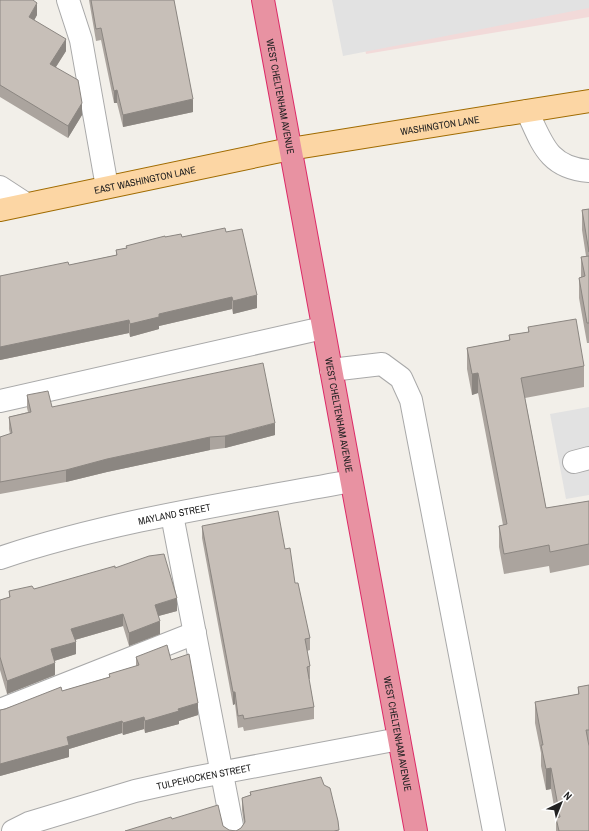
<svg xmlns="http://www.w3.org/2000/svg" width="589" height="831" font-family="'Archivo Narrow',sans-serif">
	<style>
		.commercial { fill: #f2dad9 }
		.parking { fill: #e2e2e2 }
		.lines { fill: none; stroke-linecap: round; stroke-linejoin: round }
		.minor-casing { stroke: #a9a9a9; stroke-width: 24 }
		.major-casing { stroke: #a06b00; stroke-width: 24 }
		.highway-casing { stroke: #dc2a67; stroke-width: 24 }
		.minor { stroke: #fff; stroke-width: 22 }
		.major { stroke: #fcd6a4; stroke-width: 22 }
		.highway { stroke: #e892a2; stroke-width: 22 }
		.wall { fill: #aba49e }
		.shaded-wall { fill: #8b8681 }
		.building { fill: #c7bfb8; stroke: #8b8681 }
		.labels { text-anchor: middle; stroke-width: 3.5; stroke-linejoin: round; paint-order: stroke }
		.street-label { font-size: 10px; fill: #222; stroke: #fff }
	</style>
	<rect width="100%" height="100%" fill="#f2efe9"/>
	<!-- commercial -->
	<path class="commercial" d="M356,0H589V17L366,54Z"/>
	<!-- parking -->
	<path class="parking" d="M332,0H589V8L343,56Z
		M589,407V495L566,499L550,414Z"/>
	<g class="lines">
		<defs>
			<g id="minor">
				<path d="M68,0L81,40L107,187"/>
				<path d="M527,111C542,143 548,168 589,171"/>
				<path d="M0,187L26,204"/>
				<path d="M331,370L382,364L401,378L411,400L494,831"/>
				<path d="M0,401L323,328"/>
				<path d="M574,462L589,458"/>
				<path d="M172,515L233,831"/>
				<path id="s1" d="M0,558C114,520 234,503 351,481"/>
				<path d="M0,710L195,633"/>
				<path id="s2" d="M13,831L29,823L135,791L193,778L399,739"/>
			</g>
			<g id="major">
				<path id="s3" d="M0,210L290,149L589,101"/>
			</g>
			<g id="highway">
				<path id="s4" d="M263,0L416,831"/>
			</g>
		</defs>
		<!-- minor casing -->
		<use href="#minor" class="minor-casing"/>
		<!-- major casing -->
		<use href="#major" class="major-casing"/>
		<!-- highway casing -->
		<use href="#highway" class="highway-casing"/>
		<!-- minor -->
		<use href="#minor" class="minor"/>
		<!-- major -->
		<use href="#major" class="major"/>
		<!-- highway -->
		<use href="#highway" class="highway"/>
	</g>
	<!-- wall -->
	<path class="wall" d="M0,0L37,15L34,20L66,51L56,67L82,115L68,138L0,97Z
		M89,0H174L193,112L123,127L117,103H114L101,40L96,41Z
		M589,209V343H587L579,298V278L581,277V257L586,256L582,230V210Z
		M226,232L257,308L233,314L232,309L159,326V329L130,337L129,333L0,360V276L69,265L116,255V250L126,248V246L165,237H182Z
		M528,327L584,366V387L525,398L546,508L589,501V565L550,573L549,566L504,574L499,547V526L503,525L478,393L472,395L467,369V348L509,340V335L528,332Z
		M27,395L52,407L275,435L225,448L210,450L107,472L66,482L0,494V437L10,434L9,429V417L28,412L27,408Z
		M202,526L285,549L310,638V650L307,651L310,666V679H309L314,707V719L244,731L243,727L238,728L235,704L233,705L202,538Z
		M115,568L177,611L158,616L160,634L129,646L123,626L75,640L76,654L54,661L55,675L7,694L0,670V600L9,597V591L34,589Z
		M136,657L171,660L198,715L179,721V724L145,733L144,729L123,735L122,733L69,749V757L0,776V710L62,691L109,677V674L136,666Z
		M589,685V831H556V818L551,789L546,790L541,766V753L535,723V702L578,694V687Z
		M250,792L339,831H125L172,819L223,826L229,830L236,831L241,828L244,824L242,810V798L250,795Z"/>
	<!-- shaded-wall -->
	<path class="shaded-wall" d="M37,3V15L29,30V17Z
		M66,39V51L50,76V64Z
		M117,90V103H114V91Z
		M193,99V112L123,127V115Z
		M82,103V115L68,138V126Z
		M257,295V308L233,314V301Z
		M232,297V309L159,326V329L130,337V324L159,314Z
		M129,320V333L0,360V347Z
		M478,373V393L472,395V374Z
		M275,423V435L225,448V436Z
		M210,437V450L107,472L66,482V470L107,459Z
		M177,598V611L155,617V605Z
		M123,614V626L71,641V629Z
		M160,621V634L129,646V633Z
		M76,642V654L51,662V649Z
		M55,663V675L7,694V681Z
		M233,692H235V704L233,705Z
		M198,703V715L179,721V724L145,733V721L178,709Z
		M144,717V729L123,735V723Z
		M122,721V733L69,749V757L0,776V764L67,737Z
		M551,768V789L546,790V769Z"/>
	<!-- building -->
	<path class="building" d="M0,0H33L37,3L29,17L66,39L50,64L78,80L82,103L68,126L0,85Z
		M91,0H174L193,99L123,115L117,90L114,91L101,28L96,29Z
		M589,209V252L582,210Z
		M225,228L226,232L242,229L257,295L233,301L232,297L159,314V317L130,324L129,320L0,347V276L68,262L69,265L117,255L116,250L127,248L126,246L165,236V237L181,234L182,237Z
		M589,256V323H587L579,278L585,276L581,257Z
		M576,319L584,366L521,378L546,508L589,501V544L550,552L549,545L504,554L499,526L507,524L478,373L472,374L467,348L510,340L509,335L529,332L528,327Z
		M263,363L275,423L225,436L210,437L107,459L66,470L0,482V437L12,433L9,417L31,412L27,395L48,391L52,407Z
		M278,511L285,549L290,548L295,583H298L310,638L305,639L310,666L307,667L314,707L244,719L243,715L238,716L235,692H233L202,526Z
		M164,554L177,598L155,605L160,621L129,633L123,614L71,629L76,642L51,649L55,663L7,681L0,657V600L10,597L9,591L32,586L34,589L115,566V568L149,556Z
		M167,645L171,660L189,654L198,703L178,709L179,711L145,721L144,717L123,723L122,721L67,737L69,745L0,764V710L5,709L61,687L62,691L110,677L109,674L139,665L136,657Z
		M589,685V730H586L589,746V831H559L556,818L560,817L551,768L546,769L541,745H543L535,702L579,694L578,687Z
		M321,777L324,785L330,788L338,821L339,830L334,831H125L171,817L172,819L218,805L223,826L229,830L236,831L241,828L245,822L242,798L251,795L250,792Z"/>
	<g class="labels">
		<!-- street labels -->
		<g class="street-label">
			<text dy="4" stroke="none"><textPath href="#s4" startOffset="98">WEST CHELTENHAM AVENUE</textPath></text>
			<text dy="4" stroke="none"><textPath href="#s3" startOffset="448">WASHINGTON LANE</textPath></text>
			<text dy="4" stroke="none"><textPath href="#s3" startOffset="148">EAST WASHINGTON LANE</textPath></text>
			<text dy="4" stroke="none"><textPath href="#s4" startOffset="422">WEST CHELTENHAM AVENUE</textPath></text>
			<text dy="4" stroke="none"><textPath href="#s1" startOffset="180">MAYLAND STREET</textPath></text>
			<text dy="4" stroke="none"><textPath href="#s4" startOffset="746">WEST CHELTENHAM AVENUE</textPath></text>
			<text dy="4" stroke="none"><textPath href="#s2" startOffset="199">TULPEHOCKEN STREET</textPath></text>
		</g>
	</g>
	<!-- north arrow -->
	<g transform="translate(561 803) rotate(43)" stroke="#ffffff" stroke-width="3" paint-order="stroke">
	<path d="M0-3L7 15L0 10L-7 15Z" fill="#222222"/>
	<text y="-6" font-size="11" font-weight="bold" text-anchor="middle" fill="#222222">N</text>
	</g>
</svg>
